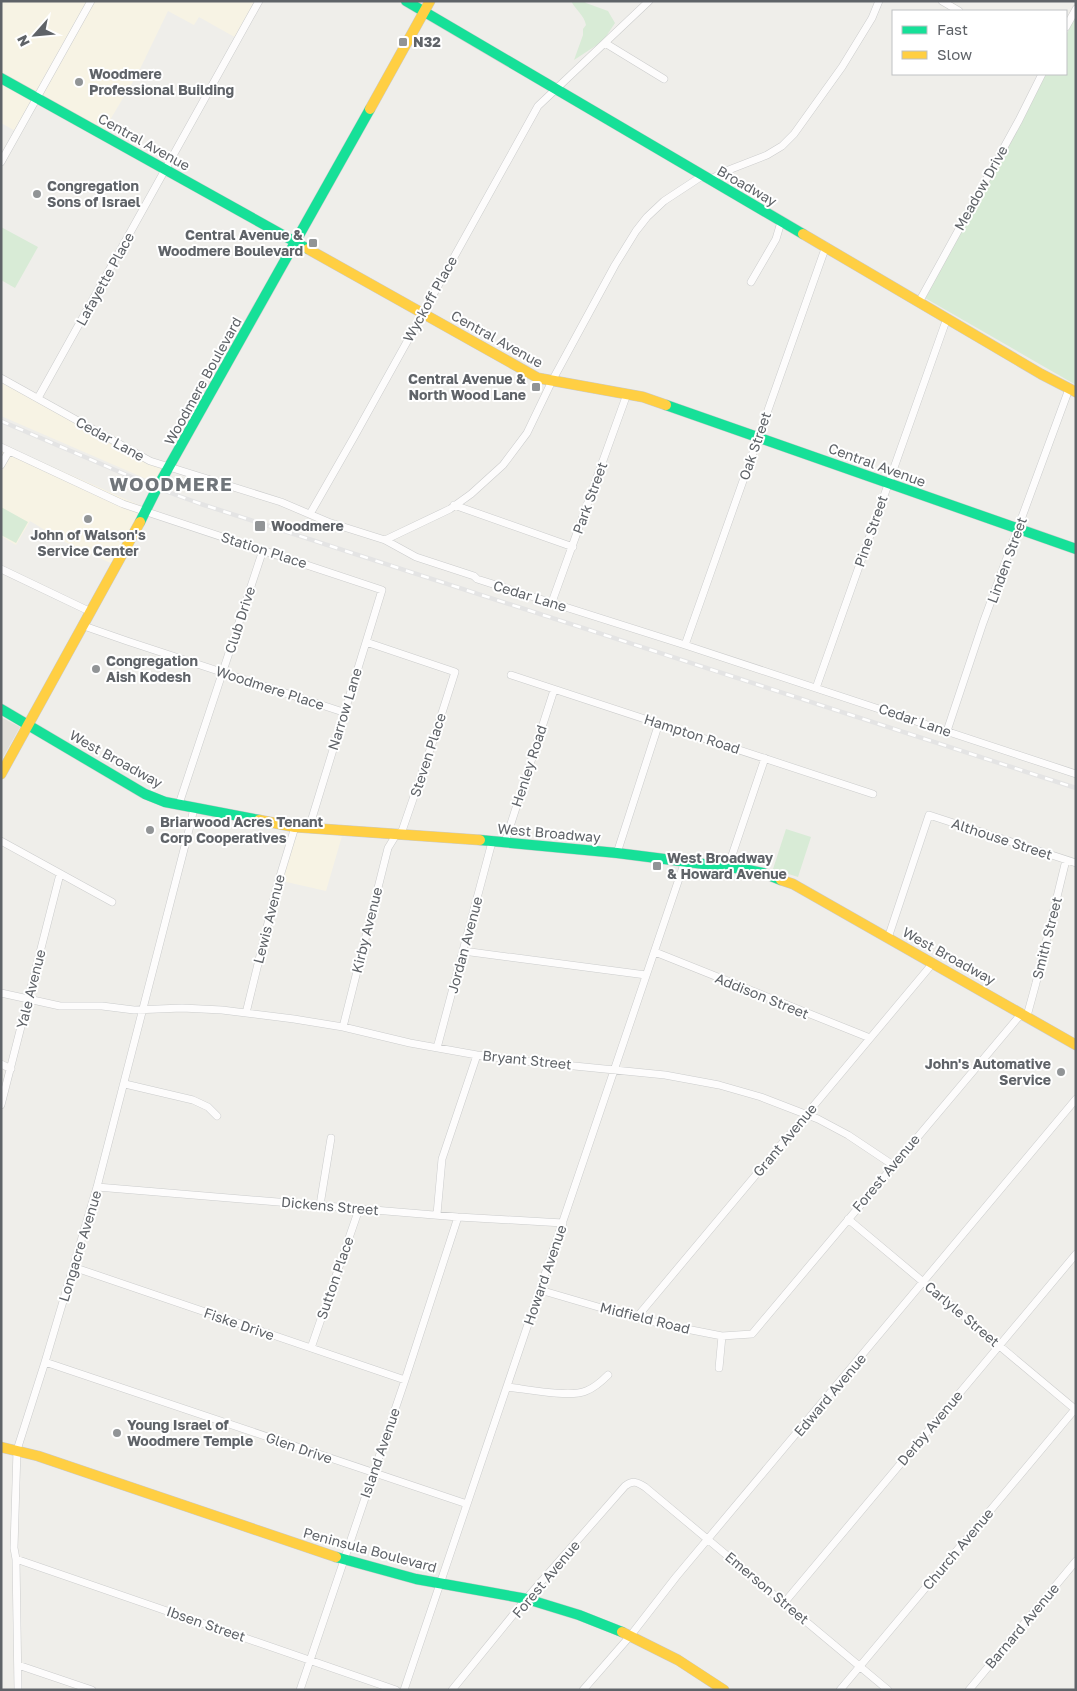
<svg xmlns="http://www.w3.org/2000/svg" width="1077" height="1691" font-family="'Golos Text',sans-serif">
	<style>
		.commercial { fill: #f7f3e4 }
		.education { fill: #e2e0da }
		.green { fill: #d8ebd6 }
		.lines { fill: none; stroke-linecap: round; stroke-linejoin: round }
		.street-casing { stroke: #cbcccc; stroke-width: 8 }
		.fast-casing { stroke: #cacacb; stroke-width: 11 }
		.slow-casing { stroke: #cacacb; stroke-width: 11 }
		.street { stroke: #fdfcfc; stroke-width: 7 }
		.fast { stroke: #16e098; stroke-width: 10 }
		.slow { stroke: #ffcf43; stroke-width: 10 }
		.rail-casing { stroke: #e4e4e4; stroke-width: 4.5 }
		.rail { stroke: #fff; stroke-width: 2.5; stroke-dasharray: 8; stroke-linecap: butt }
		.poi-dot { fill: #919496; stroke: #fff; stroke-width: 2 }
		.labels { text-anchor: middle; stroke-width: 4; stroke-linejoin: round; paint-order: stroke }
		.poi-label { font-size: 14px; font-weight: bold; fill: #5f6368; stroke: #fff; text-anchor: start }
		.street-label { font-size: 14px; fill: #5f6368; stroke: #fff }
		.district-label { font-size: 19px; font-weight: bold; letter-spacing: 1px; fill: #70757a; stroke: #fff }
	</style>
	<rect width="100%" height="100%" fill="#efeeea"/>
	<!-- commercial -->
	<path class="commercial" d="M1,1H259L238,39L199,17L194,25L168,11L138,73L101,135L39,99L21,134L1,123Z
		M1,378L169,469L158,484L1,416Z
		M1,444L148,509L117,566L63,541L30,521L16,545L1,536Z
		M294,829L342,836L326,891L282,881Z"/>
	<!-- education -->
	<path class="education" d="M1,717L20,727L1,761Z"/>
	<!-- green -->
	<path class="green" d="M571,1H584L586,3L608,11L615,23L603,41L574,60L583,35V29L586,25C584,15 576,10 571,1Z
		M1076,16V385L925,298L1045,74H1066V35Z
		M1,227L38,247L15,288L1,280Z
		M1,507L28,522L16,543L1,535Z
		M786,829L811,837L798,877L773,869Z"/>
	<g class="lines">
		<defs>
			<path id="street" d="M942,1L959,11
				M1066,27L1076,9
				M605,43L664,79
				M1,162L91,1
				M709,180L726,171L767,155L782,146L794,134L842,67L872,18L879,1
				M751,282L776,239L781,222
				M919,302L1019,120L1042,74
				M1,378L150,461L281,502L328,522L385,540L416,557L474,576L477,579L685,645L1076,774
				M38,398L259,1
				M1,447L123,504L382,590L309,828
				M1,465L9,451
				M454,505L573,547
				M310,514L354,437L538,106L649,1
				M385,540L450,509L471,494L503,465L527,433L552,381L615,265L636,231L647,217L664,201L702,176
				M1,569L91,612
				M552,602L627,394
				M84,626L127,641L343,712
				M685,645L826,246
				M511,675L873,794
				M816,688L947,318
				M947,731L983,623L1069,389
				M179,804L263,550
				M1,841L112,902
				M505,842L554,690
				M617,853L659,723
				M728,867L765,758
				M888,938L929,815L1076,863
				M463,951L646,975
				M655,952L870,1038
				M1,993L60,1006H102L134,1010L182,1008L222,1010L294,1019L343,1027L410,1043L477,1055L524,1061L665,1075L719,1085L761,1097L818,1119L848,1135L893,1165
				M246,1013L277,886L295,827
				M1027,1016L1036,983L1066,860
				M343,1027L388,848L396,835L402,831L433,741L455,672L366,642
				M437,1048L492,842
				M1,1064L11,1069
				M125,1084L193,1100L208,1107L217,1116
				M1,1105L60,874
				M97,1187L458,1217L563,1223
				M320,1205L331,1138
				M437,1214L442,1159L477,1055
				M848,1219L1076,1410
				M73,1267L405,1380
				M540,1290L629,1316L671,1326L722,1336L752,1334L1022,1013
				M637,1317L933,963
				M311,1348L359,1209
				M45,1362L467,1504
				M719,1368L722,1336
				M507,1387C526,1389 570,1398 586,1391C594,1388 602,1381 608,1375
				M16,1559L396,1690
				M784,1603L1076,1254
				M18,1665L92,1690
				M18,1690L16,1559L14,1548L17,1450L45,1362L97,1187L190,826L194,808
				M300,1690L405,1380L458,1217
				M404,1690L685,861
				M452,1690L526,1599L625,1486C633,1480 637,1482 645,1487L888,1690
				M583,1690L631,1635L676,1577L1076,1099
				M840,1690L1076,1408
				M969,1690L1076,1561"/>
			<path id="fast" d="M406,1L803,234
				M1,78L308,249
				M666,405L1076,549
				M140,522L157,488L370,109
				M1,709L145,794L165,802L259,820
				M480,840L617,853L743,869L763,873L781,880
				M336,1557L416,1579L527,1599L579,1615L622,1632"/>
			<path id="slow" d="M370,109L430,1
				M803,234L1041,374L1076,392
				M308,249L538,378L643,397L666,405
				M1,774L140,522
				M259,820L295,827L480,840
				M781,880L793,884L1076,1045
				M1,1447L38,1456L336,1557
				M622,1632L678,1660L724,1690"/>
		</defs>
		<!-- street casing -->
		<use href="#street" class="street-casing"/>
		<!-- fast casing -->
		<use href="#fast" class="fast-casing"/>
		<!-- slow casing -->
		<use href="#slow" class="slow-casing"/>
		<!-- street -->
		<use href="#street" class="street"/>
		<!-- fast -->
		<use href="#fast" class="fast"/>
		<!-- slow -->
		<use href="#slow" class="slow"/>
		<defs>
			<path id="rail" d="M1,421L157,488L201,504L1076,788"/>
		</defs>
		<!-- rail casing -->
		<use href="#rail" class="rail-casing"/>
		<!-- rail -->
		<use href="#rail" class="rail"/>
	</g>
	<!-- markers -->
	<g class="poi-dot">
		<rect x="398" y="37" width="10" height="10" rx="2.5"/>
		<circle cx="79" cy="82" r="5"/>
		<circle cx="37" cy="194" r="5"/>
		<rect x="308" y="238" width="10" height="10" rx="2.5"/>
		<rect x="531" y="382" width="10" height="10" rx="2.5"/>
		<circle cx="88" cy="519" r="5"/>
		<rect x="254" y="520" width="12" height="12" rx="2.5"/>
		<circle cx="96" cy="669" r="5"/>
		<circle cx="150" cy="830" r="5"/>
		<rect x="652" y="861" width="10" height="10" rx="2.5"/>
		<circle cx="1061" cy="1072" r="5"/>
		<circle cx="117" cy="1433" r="5"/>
	</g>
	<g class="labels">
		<!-- poi labels -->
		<g class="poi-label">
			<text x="413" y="47">N32</text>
			<text x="89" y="79">Woodmere<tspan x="89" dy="16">Professional Building</tspan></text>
			<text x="47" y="191">Congregation<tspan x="47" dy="16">Sons of Israel</tspan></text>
			<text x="303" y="240" text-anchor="end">Central Avenue &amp;<tspan x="303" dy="16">Woodmere Boulevard</tspan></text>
			<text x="526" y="384" text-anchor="end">Central Avenue &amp;<tspan x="526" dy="16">North Wood Lane</tspan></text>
			<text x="271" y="531">Woodmere</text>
			<text x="88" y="540" text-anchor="middle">John of Walson's<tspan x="88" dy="16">Service Center</tspan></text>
			<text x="106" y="666">Congregation<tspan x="106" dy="16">Aish Kodesh</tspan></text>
			<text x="160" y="827">Briarwood Acres Tenant<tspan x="160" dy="16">Corp Cooperatives</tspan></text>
			<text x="667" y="863">West Broadway<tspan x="667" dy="16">&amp; Howard Avenue</tspan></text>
			<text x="1051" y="1069" text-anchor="end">John's Automative<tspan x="1051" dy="16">Service</tspan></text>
			<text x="127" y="1430">Young Israel of<tspan x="127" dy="16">Woodmere Temple</tspan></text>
		</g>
		<!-- street labels -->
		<g class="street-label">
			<text transform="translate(144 142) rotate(29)" y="5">Central Avenue</text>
			<text transform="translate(747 186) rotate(30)" y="5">Broadway</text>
			<text transform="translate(981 188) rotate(-61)" y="5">Meadow Drive</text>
			<text transform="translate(105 279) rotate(-61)" y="5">Lafayette Place</text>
			<text transform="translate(430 299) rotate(-61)" y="5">Wyckoff Place</text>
			<text transform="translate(497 339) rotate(29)" y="5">Central Avenue</text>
			<text transform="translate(203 381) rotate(-61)" y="5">Woodmere Boulevard</text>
			<text transform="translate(110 439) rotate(29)" y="5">Cedar Lane</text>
			<text transform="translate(755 446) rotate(-71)" y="5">Oak Street</text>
			<text transform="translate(877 465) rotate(20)" y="5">Central Avenue</text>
			<text transform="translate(590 498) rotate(-70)" y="5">Park Street</text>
			<text transform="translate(871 531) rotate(-71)" y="5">Pine Street</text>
			<text transform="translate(264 550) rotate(18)" y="5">Station Place</text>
			<text transform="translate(1007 560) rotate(-70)" y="5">Linden Street</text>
			<text transform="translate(530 596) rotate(17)" y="5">Cedar Lane</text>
			<text transform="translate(240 620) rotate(-72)" y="5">Club Drive</text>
			<text transform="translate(270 688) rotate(18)" y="5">Woodmere Place</text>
			<text transform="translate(345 709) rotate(-73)" y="5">Narrow Lane</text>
			<text transform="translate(915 720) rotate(19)" y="5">Cedar Lane</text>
			<text transform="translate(692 734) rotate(18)" y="5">Hampton Road</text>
			<text transform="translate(428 755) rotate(-72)" y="5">Steven Place</text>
			<text transform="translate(116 759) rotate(29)" y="5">West Broadway</text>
			<text transform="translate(529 766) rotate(-72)" y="5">Henley Road</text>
			<text transform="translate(549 833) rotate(5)" y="5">West Broadway</text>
			<text transform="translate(1002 839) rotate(18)" y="5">Althouse Street</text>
			<text transform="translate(269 919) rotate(-76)" y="5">Lewis Avenue</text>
			<text transform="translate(367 930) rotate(-76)" y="5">Kirby Avenue</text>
			<text transform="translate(1047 938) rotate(-76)" y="5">Smith Street</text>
			<text transform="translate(465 945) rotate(-75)" y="5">Jordan Avenue</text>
			<text transform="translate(949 956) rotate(29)" y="5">West Broadway</text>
			<text transform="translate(31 989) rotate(-76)" y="5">Yale Avenue</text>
			<text transform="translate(762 996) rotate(22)" y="5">Addison Street</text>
			<text transform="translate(527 1060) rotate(6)" y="5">Bryant Street</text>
			<text transform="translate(785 1140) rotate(-50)" y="5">Grant Avenue</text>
			<text transform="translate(886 1173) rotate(-50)" y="5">Forest Avenue</text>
			<text transform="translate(330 1206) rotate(5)" y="5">Dickens Street</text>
			<text transform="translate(80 1246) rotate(-73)" y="5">Longacre Avenue</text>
			<text transform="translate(545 1275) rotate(-71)" y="5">Howard Avenue</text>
			<text transform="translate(335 1278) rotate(-71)" y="5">Sutton Place</text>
			<text transform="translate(962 1314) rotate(40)" y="5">Carlyle Street</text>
			<text transform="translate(645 1318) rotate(14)" y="5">Midfield Road</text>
			<text transform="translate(239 1324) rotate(19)" y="5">Fiske Drive</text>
			<text transform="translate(830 1395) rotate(-50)" y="5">Edward Avenue</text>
			<text transform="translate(930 1428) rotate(-50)" y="5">Derby Avenue</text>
			<text transform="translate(299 1448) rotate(19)" y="5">Glen Drive</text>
			<text transform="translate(380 1453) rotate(-71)" y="5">Island Avenue</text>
			<text transform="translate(958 1549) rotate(-50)" y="5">Church Avenue</text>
			<text transform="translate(370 1550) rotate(15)" y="5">Peninsula Boulevard</text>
			<text transform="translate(546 1579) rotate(-50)" y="5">Forest Avenue</text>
			<text transform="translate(767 1588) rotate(40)" y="5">Emerson Street</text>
			<text transform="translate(206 1624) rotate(19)" y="5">Ibsen Street</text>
			<text transform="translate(1022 1626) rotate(-50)" y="5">Barnard Avenue</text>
		</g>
		<!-- district labels -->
		<g class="district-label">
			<text x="171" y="491">WOODMERE</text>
		</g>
	</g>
	<!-- border -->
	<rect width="1077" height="1691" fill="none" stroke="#5f6368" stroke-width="5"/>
	<!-- legend -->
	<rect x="892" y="10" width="175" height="65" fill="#ffffff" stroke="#bfc1c3"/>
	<rect x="902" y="26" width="25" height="8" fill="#16e098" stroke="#bfc1c3"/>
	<text x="937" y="35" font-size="15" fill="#5f6368">Fast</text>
	<rect x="902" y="51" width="25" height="8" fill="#ffcf43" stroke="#bfc1c3"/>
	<text x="937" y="60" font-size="15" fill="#5f6368">Slow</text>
	<!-- north arrow -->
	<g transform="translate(35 35) rotate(243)" stroke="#ffffff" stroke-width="4" paint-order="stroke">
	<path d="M0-4L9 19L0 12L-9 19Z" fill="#5f6368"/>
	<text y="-8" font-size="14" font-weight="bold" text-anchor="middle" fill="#5f6368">N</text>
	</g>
</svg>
